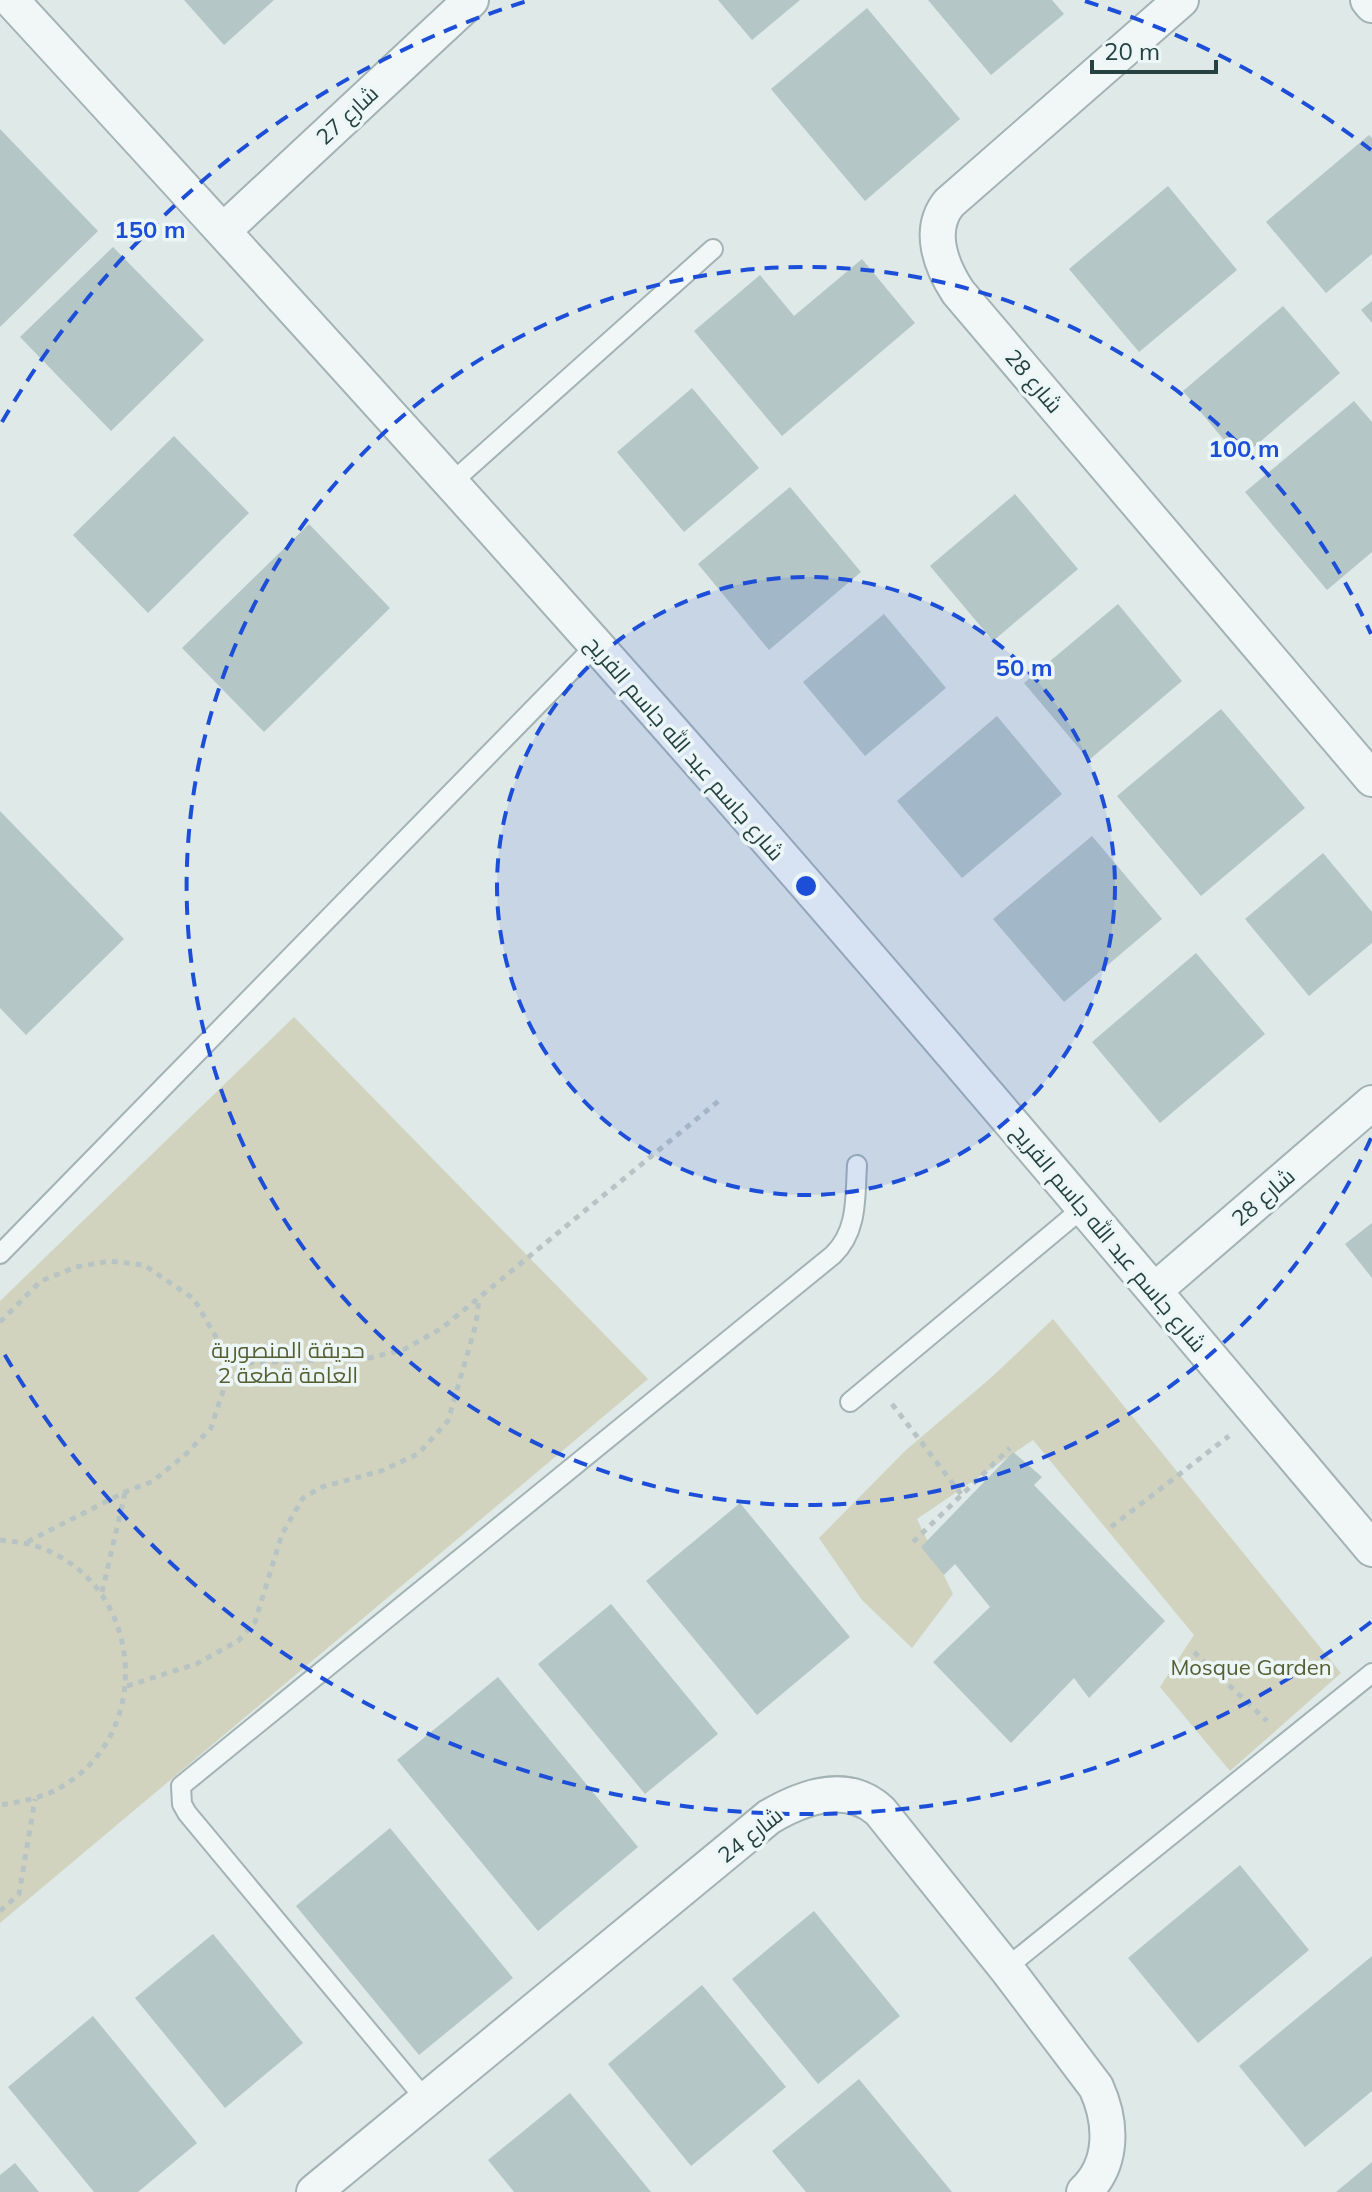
<svg xmlns="http://www.w3.org/2000/svg" width="1372" height="2192" font-family="Mulish,Cairo,sans-serif">
	<style>
		.green { fill: #d1d3be }
		.building { fill: #b4c6c6 }
		.lines { fill: none; stroke-linecap: round; stroke-linejoin: round }
		.service-casing { stroke: #a3b3b3; stroke-width: 22 }
		.minor-casing { stroke: #a3b3b3; stroke-width: 38 }
		.path { stroke: #b8c4c4; stroke-width: 5; stroke-dasharray: 6 6; stroke-linecap: butt }
		.service { stroke: #f1f7f7; stroke-width: 18 }
		.minor { stroke: #f1f7f7; stroke-width: 34 }
		.ring { fill: none; stroke: #1d4ed8; stroke-width: 4; stroke-dasharray: 14 10 }
		.labels { text-anchor: middle; stroke-width: 7; stroke-linejoin: round; paint-order: stroke }
		.street-label { font-size: 22px; fill: #254141; stroke: #edf6f6 }
		.park-label { font-size: 22px; fill: #565e32; stroke: #edf6f6 }
		.centre { fill: #1d4ed8; stroke: #edf6f6; stroke-width: 4 }
		.ring-label { font-size: 24px; text-anchor: middle; font-weight: bold; fill: #1d4ed8; stroke: #edf6f6; stroke-width: 7; stroke-linejoin: round; paint-order: stroke }
	</style>
	<rect width="100%" height="100%" fill="#dee9e8"/>
	<!-- green -->
	<path class="green" d="M294,1017L648,1379L0,1923V1301Z
		M1053,1319L1341,1673L1230,1771L1160,1687L1194,1635L1033,1440L917,1519L953,1594L912,1648L862,1600L819,1538L906,1450L993,1376Z"/>
	<!-- building -->
	<path class="building" d="M184,0H274L224,45Z
		M718,0H800L752,40Z
		M928,0H1052L1064,14L991,75Z
		M867,8L960,119L865,201L771,89Z
		M0,129L98,231L0,327Z
		M1369,135L1372,138V254L1326,293L1266,222Z
		M1168,186L1237,270L1139,352L1069,269Z
		M113,247L204,340L111,431L20,337Z
		M862,259L915,323L782,436L694,331L760,275L794,316Z
		M1372,301V323L1361,310Z
		M1283,306L1340,373L1240,459L1183,391Z
		M692,388L759,468L684,532L617,452Z
		M1354,401L1372,422V552L1327,590L1245,492Z
		M174,436L249,513L148,613L73,535Z
		M790,487L861,572L769,650L698,564Z
		M1015,494L1078,569L993,641L930,566Z
		M309,524L390,608L264,732L182,648Z
		M1118,604L1182,681L1089,760L1024,683Z
		M884,614L946,688L865,756L803,682Z
		M1221,709L1305,808L1201,896L1117,796Z
		M997,716L1062,794L962,878L897,801Z
		M0,811L124,939L26,1035L0,1008Z
		M1092,836L1162,919L1064,1002L993,919Z
		M1323,853L1372,912V943L1309,996L1245,919Z
		M1196,953L1265,1034L1160,1123L1092,1042Z
		M1372,1223V1278L1345,1244Z
		M1013,1452L1042,1477L1034,1485L1165,1621L1089,1698L1074,1678L1011,1743L933,1662L990,1607L955,1564L944,1575L921,1547Z
		M740,1503L850,1637L757,1715L646,1581Z
		M611,1604L718,1734L645,1794L538,1664Z
		M498,1677L638,1847L538,1931L397,1760Z
		M390,1828L513,1978L419,2055L296,1906Z
		M1240,1865L1309,1950L1198,2043L1128,1958Z
		M814,1911L900,2016L818,2084L732,1979Z
		M213,1934L303,2043L225,2108L135,1998Z
		M1372,1956V2091L1305,2147L1239,2066Z
		M702,1985L786,2087L691,2166L608,2064Z
		M93,2016L197,2143L138,2192H94L8,2087Z
		M859,2079L952,2192H806L772,2151Z
		M570,2093L651,2192H514L488,2160Z
		M1372,2162V2192H1336Z
		M15,2163L39,2192H0V2175Z"/>
	<g class="lines">
		<defs>
			<path id="service" d="M450,484L713,249
				M0,1254L596,645
				M850,1402L1084,1207
				M1006,1968L1372,1673
				M426,2100L187,1813L182,1804L181,1786L833,1255C858,1231 855,1198 857,1165"/>
			<path id="minor" d="M11,0C207,213 403,428 596,645C860,942 1116,1245 1372,1549
				M1181,0L949,203C927,230 941,266 958,292L1372,779
				M1368,0L1372,5
				M223,231L471,0
				M1155,1290L1372,1103
				M314,2192L769,1817C803,1797 847,1781 880,1811L1006,1968L1096,2087C1112,2122 1114,2164 1084,2192"/>
		</defs>
		<!-- service casing -->
		<use href="#service" class="service-casing"/>
		<!-- minor casing -->
		<use href="#minor" class="minor-casing"/>
		<!-- path -->
		<path class="path" d="M0,1322L41,1281L76,1267L110,1261L144,1265L194,1299L223,1349L224,1388L211,1428L186,1454L153,1481L125,1492L25,1543
			M224,1364L369,1358L405,1349L442,1328L721,1099
			M892,1404L961,1494
			M1111,1527L1229,1436
			M0,1540C19,1542 36,1544 53,1553C142,1596 151,1727 69,1782C48,1797 25,1801 0,1805
			M913,1542L1010,1448
			M102,1592L125,1493
			M1194,1652L1267,1721
			M127,1686L196,1664L238,1641L255,1622L282,1534L303,1498L322,1487L381,1471L418,1454L448,1421L476,1324L479,1299
			M0,1911L19,1894L35,1799"/>
		<!-- service -->
		<use href="#service" class="service"/>
		<!-- minor -->
		<use href="#minor" class="minor"/>
	</g>
	<!-- distance rings -->
	<circle cx="806" cy="886" r="309" fill="#1d4ed8" fill-opacity=".12"/>
	<g class="ring">
		<circle cx="806" cy="886" r="309"/>
		<path d="M1371 1138A619 619 0 1 1 1371 634"/>
		<path d="M1371 1622A928 928 0 0 1 2 1350M2 422A928 928 0 0 1 527 1M1085 1A928 928 0 0 1 1371 150"/>
	</g>
	<g class="labels">
		<!-- street labels -->
		<g class="street-label">
			<text transform="translate(347 115) rotate(-43)" y="8">شارع 27</text>
			<text transform="translate(1034 381) rotate(50)" y="8">شارع 28</text>
			<text transform="translate(685 748) rotate(49)" y="8">شارع جاسم عبد الله جاسم الفريح</text>
			<text transform="translate(1263 1197) rotate(-41)" y="8">شارع 28</text>
			<text transform="translate(1109 1238) rotate(50)" y="8">شارع جاسم عبد الله جاسم الفريح</text>
			<text transform="translate(750 1835) rotate(-38)" y="8">شارع 24</text>
		</g>
		<!-- park labels -->
		<g class="park-label">
			<text x="288" y="1358">حديقة المنصورية<tspan x="288" dy="25">العامة قطعة 2</tspan></text>
			<text x="1251" y="1675">Mosque Garden</text>
		</g>
	</g>
	<circle cx="806" cy="886" r="12" class="centre"/>
	<g class="ring-label">
		<text x="150" y="238">150 m</text>
		<text x="1244" y="457">100 m</text>
		<text x="1024" y="676">50 m</text>
	</g>
	<!-- scale -->
	<path d="M1092 60v12h124v-12" fill="none" stroke="#254141" stroke-width="4"/>
	<text x="1104" y="60" font-size="24" fill="#254141" stroke="#edf6f6" stroke-width="6" paint-order="stroke">20 m</text>
</svg>
